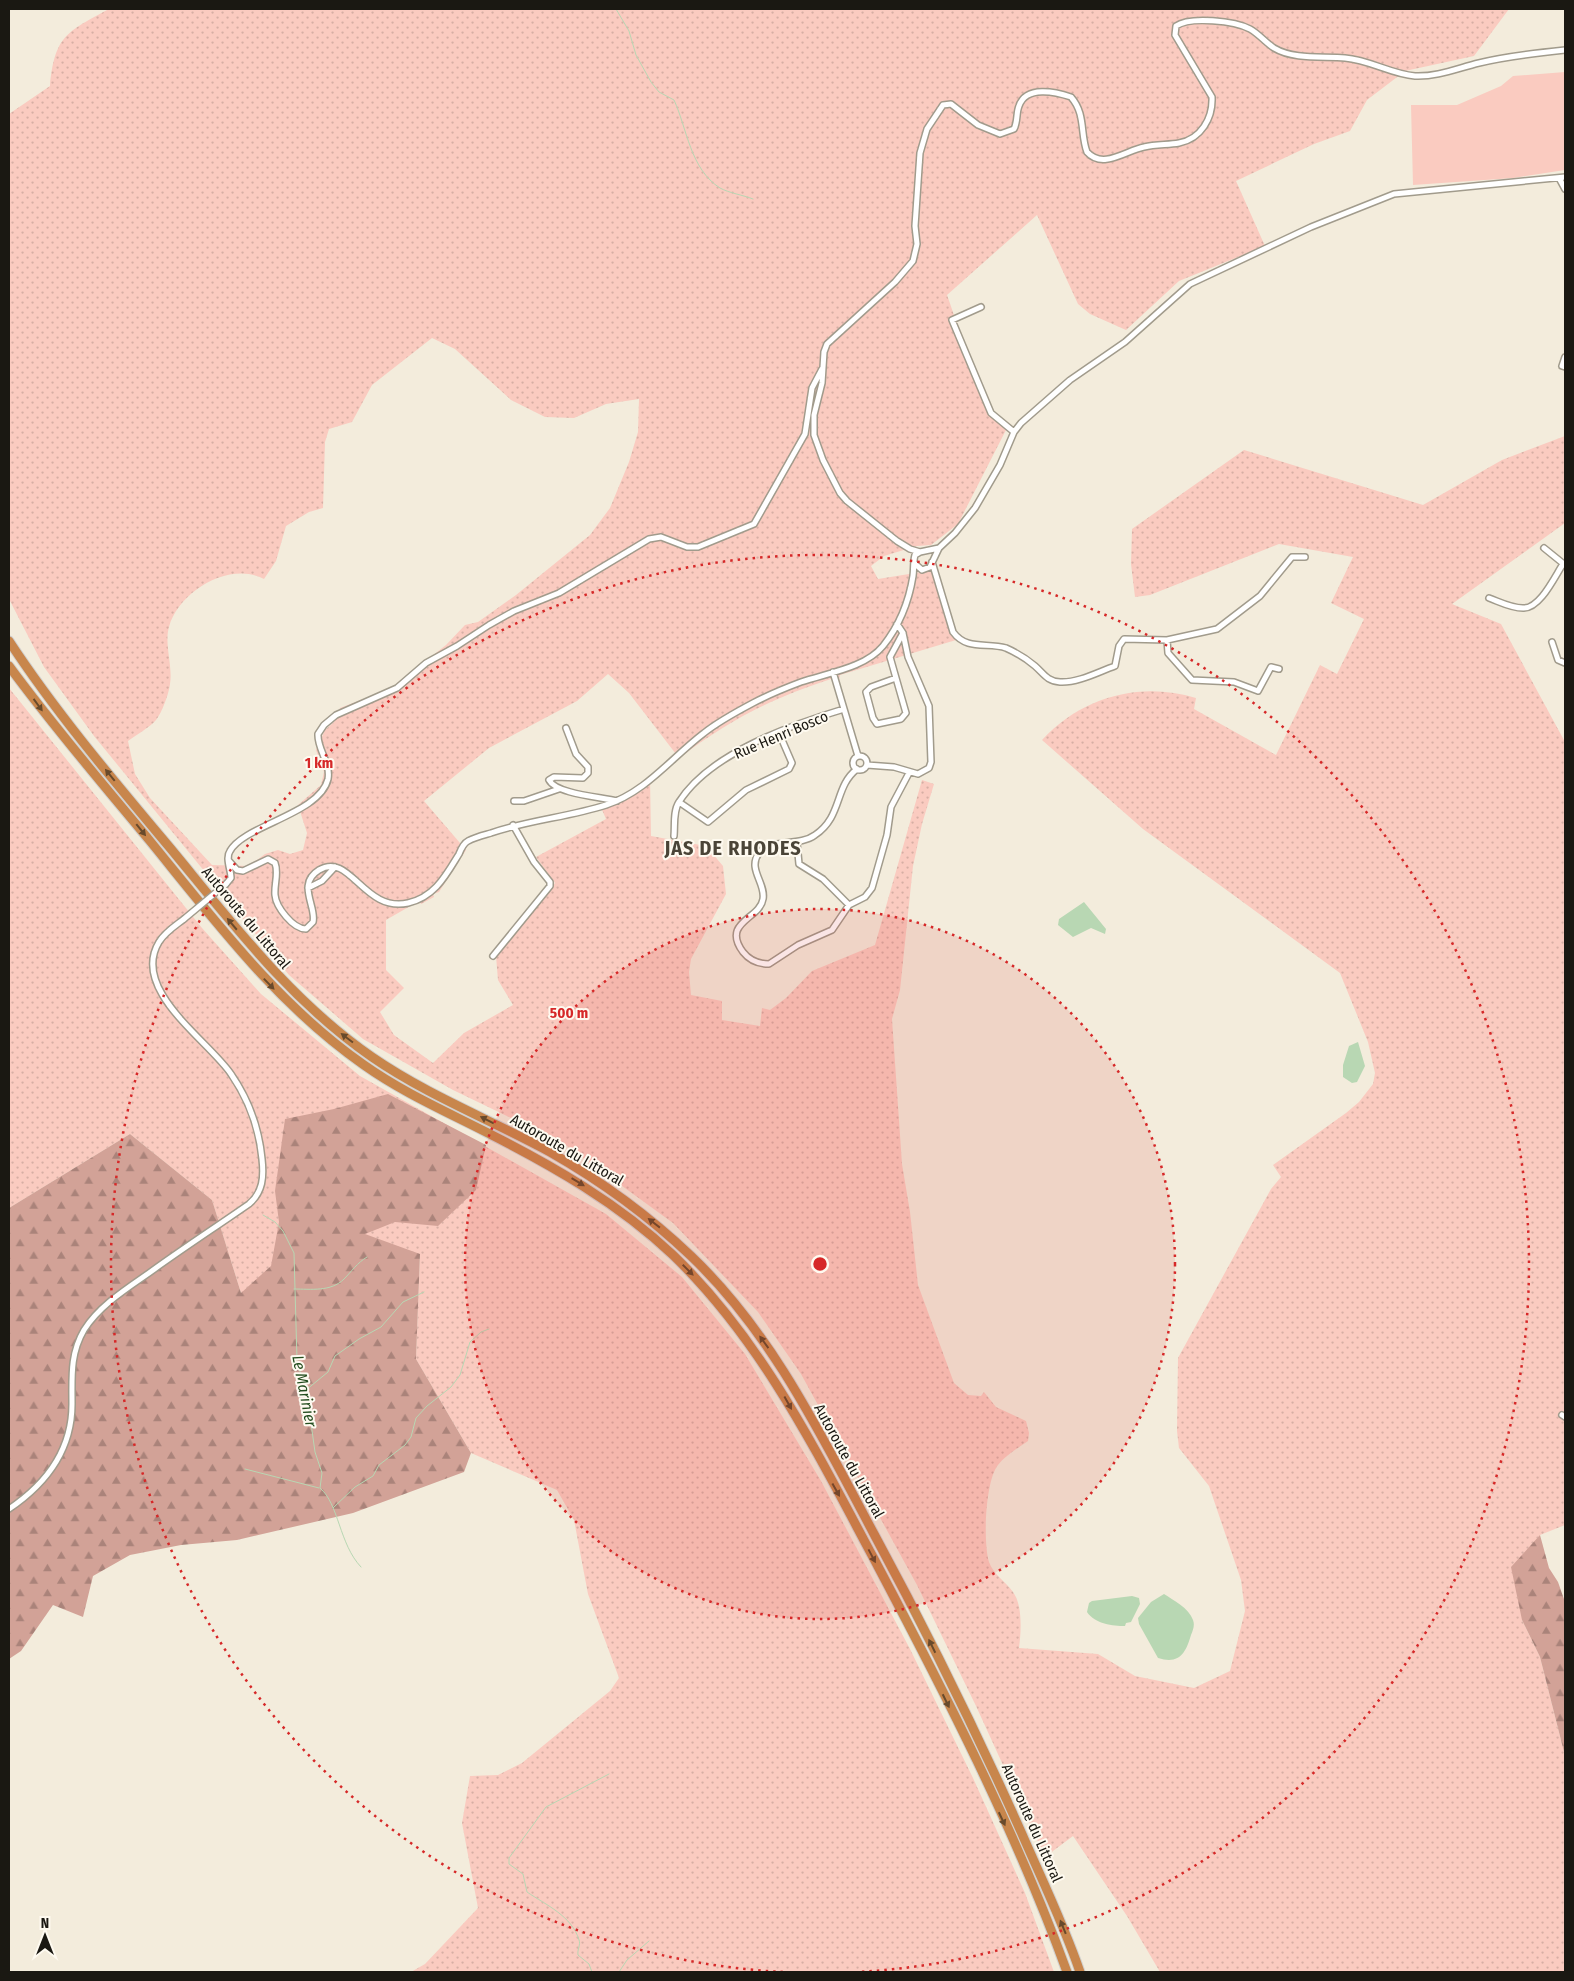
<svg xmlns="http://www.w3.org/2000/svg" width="1574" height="1981" font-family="'Fira Sans Condensed',sans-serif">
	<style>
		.grass { fill: url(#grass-dots); fill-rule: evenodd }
		.forest { fill: url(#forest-firs) }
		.pitch { fill: #facbc0 }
		.water { fill: #b8d7b3 }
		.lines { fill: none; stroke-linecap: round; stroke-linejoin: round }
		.stream { stroke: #b8d7b3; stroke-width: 1 }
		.street-casing { stroke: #a19b8c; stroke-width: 8 }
		.highway-casing { stroke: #d1d1d0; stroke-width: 11 }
		.street { stroke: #fff; stroke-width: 5 }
		.highway { stroke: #c8864c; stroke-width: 9 }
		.street-bridge-casing { stroke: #a19b8c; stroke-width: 8; stroke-linecap: butt }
		.street-bridge { stroke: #fff; stroke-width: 5 }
		.oneway { fill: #684a2c }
		.ring { fill: none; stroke: #d62828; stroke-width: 2.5; stroke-dasharray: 2.5 5 }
		.labels { text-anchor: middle; stroke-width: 4; stroke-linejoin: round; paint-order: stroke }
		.street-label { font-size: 15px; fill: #1a1812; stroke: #fefaf0 }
		.water-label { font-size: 16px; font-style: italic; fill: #234d1e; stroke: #fefaf0 }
		.district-label { font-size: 20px; font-weight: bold; letter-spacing: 1px; fill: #4a4437; stroke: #fefaf0 }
		.centre { fill: #d62828; stroke: #fefaf0; stroke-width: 2.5 }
		.ring-label { font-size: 15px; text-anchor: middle; font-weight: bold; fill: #d62828; stroke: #fefaf0; stroke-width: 4; stroke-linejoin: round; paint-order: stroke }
	</style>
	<defs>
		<pattern id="grass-dots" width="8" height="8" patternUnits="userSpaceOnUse" patternTransform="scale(1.25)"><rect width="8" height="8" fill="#facbc0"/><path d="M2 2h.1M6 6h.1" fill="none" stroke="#d6aea4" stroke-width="1.8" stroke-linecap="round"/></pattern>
		<pattern id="forest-firs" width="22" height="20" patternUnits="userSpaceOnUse" patternTransform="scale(1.25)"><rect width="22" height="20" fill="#d2a297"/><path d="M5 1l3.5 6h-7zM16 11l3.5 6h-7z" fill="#aa837a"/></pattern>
	</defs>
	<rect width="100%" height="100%" fill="#f3ecdc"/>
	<!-- grass -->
	<path class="grass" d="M109,9H1509L1474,56L1405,71L1367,100L1350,131L1314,144L1236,181L1265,246L1179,281L1126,330L1090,314L1078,304L1037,215L947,295C961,334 980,399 1006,430L958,524L931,545L917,546L884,556L871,566L878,579L934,570L956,640L840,675L839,680L834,682L831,679C770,699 731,719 679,758L629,693L608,674L577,701L489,748L424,801L466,850L439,892L433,894L434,897L421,904L419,901L386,920V970L404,988L380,1012L394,1035L433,1063L464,1033L513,1005L498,980L496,956L555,883L536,857L606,819L600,805L620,799L650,778L651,836L706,846L723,866L726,894L691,959L689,972L691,995L722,1001V1020L760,1026L762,1008L770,1010L786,998L812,971L875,945L922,780L934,784L922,824L913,866L900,990L892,1019L902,1164L910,1212L918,1285L954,1383L968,1395L981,1396L984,1392L996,1407L1026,1421L1029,1433L1028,1441C1018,1448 1005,1456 998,1465C985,1481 983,1543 989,1562C993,1574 1006,1582 1013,1592C1023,1606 1021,1632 1019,1648L1098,1654L1135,1676L1194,1688L1230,1671L1245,1611L1241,1580L1209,1486L1179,1448L1177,1431L1178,1358L1271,1189L1281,1177L1273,1165L1346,1113L1359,1102L1373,1084L1375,1073L1368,1042L1340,973L1143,829L1042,740C1082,697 1140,681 1196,698L1194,709L1276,755L1320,665L1337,674L1364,619L1331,603L1353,557L1279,544L1150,595L1135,597L1131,564L1132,529L1244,450L1423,505L1502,460L1565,436V523L1452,604L1501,624L1565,742V1525L1540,1535L1522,1620L1540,1657L1565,1756V1972H1160L1127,1916L1073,1836L1045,1857L976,1706L917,1585L801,1374L758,1312L673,1223L563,1143L453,1090L363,1039L289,975L94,736L44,667L9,599V114L50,86C55,35 67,32 109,9ZM432,338L455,349L511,400L545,417L574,418L606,404L639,399L638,432L629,462L610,508L590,535L516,595L478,622L465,625L446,645L390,689L340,708L334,722L325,730L316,750L324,772L321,785L298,805L307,833L303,850L290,854L278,850L265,854L249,866L212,865L150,798L135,774L128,741C137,734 149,728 156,720C162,713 169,693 170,684C173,666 164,644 169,627C179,591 230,561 264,579L276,561L286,526L309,512L323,508L325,442L329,429L352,422L372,385Z
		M9,688L202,928L261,994L360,1076L606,1214L682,1277L745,1354L821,1481L910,1649L973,1778L1025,1893L1054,1972H411L425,1964L478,1908L462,1823L470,1776L498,1775L522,1763L610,1691L619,1678L588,1594L574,1520L557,1490L471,1453L416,1359L420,1254L241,1293L212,1200L130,1134L9,1208Z"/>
	<!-- forest -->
	<path class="forest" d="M388,1094L486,1145L476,1190L438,1226L395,1222L365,1234L420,1254L416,1359L471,1453L464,1472L353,1513L237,1540L181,1545L130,1555L93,1576L83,1617L53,1605L21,1651L9,1659V1208L130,1134L212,1200L241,1293L271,1266L279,1222L275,1191L285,1119L334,1109Z
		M1540,1535L1549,1568L1558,1582L1565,1602V1756L1540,1657L1522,1620L1511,1567Z"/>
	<!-- pitch -->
	<path class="pitch" d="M1565,72V170L1513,178L1413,185L1411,105H1457L1501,86L1513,76Z"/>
	<!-- water -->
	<path class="water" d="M1084,902L1106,929L1105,934L1091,928L1073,937L1058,925L1059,919Z
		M1358,1042L1365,1066L1357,1082L1352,1083L1343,1077V1065L1349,1046Z
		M1164,1594C1173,1600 1189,1608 1193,1620C1195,1625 1193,1630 1191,1635C1186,1652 1180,1665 1158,1658L1139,1624L1138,1618L1151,1602Z
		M1132,1596L1139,1598L1140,1604L1131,1622L1126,1623L1125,1626C1113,1626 1095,1624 1087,1612L1089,1603L1092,1601Z"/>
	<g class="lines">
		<!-- stream -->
		<path class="stream" d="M616,9L629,31L636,55L651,82L659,92L674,100C687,128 690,169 720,188C729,193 743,195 753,199
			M263,1215L275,1222L283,1231L294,1253L297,1360L308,1402L315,1452L322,1473L320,1488C339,1504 339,1544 361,1567
			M294,1289C311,1289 331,1292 344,1279C352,1271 357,1263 367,1257
			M306,1390L328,1372L335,1356L359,1339L381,1327L403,1302L424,1292
			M245,1469L319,1488
			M333,1508L355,1487L373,1476L379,1465L405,1445L411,1437L416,1418L427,1406L451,1387L460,1375L470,1342L481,1332L489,1329
			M592,1972L589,1964L578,1955C577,1950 581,1944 579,1940C572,1916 546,1905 527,1892L523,1874L509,1864V1858L546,1807L609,1774
			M619,1972L627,1960L649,1941"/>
		<defs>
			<path id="street" d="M1559,178L1565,189
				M981,307L952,320L991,413L1014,432
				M1565,357L1562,366L1565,367
				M1544,548L1565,565
				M920,552L910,549L897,541L847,501L840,493L823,460L814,435V415L822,383L824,352L827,344L895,282L913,261L917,244L915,226L920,153L927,129L943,105L951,104L978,125L1000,134L1014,129C1018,121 1016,113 1019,106C1026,85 1056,92 1071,97C1086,114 1080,134 1087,152C1103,170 1127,150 1144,147C1156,144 1168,145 1179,143C1201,139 1213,118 1212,97L1175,35L1176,26C1190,16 1235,21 1250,29C1259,34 1266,43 1274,48C1294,60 1323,56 1345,58C1370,60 1391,74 1415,76C1437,77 1458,68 1479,63C1507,56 1536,53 1565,50
				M932,562L953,632C967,651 987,642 1006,648C1015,652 1028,660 1035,666C1044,674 1047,681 1060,682C1078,683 1098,672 1115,666L1119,646L1124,639L1167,640L1217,629L1260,596L1292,557H1305
				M914,563L922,570L930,567L939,548L955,533L975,508L1000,465L1014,432L1021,423L1070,380L1125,342L1190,284L1311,227L1394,194L1565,177
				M1489,598C1500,602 1511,608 1523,608C1540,609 1555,576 1563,564
				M1167,640L1168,653L1192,680L1234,682L1258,691L1271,667L1279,669
				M1552,642L1558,660L1565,663
				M833,672L858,756
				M896,678L871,687L866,692L873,718L877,724L901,719L906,713L890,657L903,633
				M566,728L576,754L588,767V773L583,778L554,777L549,780C556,794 601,797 617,801
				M853 763a7 7 0 1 1 14 0a7 7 0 1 1-14 0Z
				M867,765L894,767L918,774L929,768L931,762L929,706L908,657L903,633L897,624
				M857,769C834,787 843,816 815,835C799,847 770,838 759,853C747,869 766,883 763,899C760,919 721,922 743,952C750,961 758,964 769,964L798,945L832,930L849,905L865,897L872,888L887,835L891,807L909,773
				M514,801H524L559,789
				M679,802L708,822L746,790L789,769L792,763L779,733
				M674,836C675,825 673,811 679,802C710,753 791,725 844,709
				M797,843L799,864L823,879L849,905
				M229,861L237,870L243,871L268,859L275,863C279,873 274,884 275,895C276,907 293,929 306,929L313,922C317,907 296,884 319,870C350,851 364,913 408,903C435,897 446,875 459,854C461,849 464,843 468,841C475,837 484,835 491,833C529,820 569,817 606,805C646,792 671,758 704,733C719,721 736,712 753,703C768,695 785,688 801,682C827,673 865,668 883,646C899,626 909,601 913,576C914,569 913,562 915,555L920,552L939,548
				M226,884L231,878C231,870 225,858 230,851C244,825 320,814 328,779C331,763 317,749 318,734L324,725L336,715L397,688L426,663L457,646L489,625L514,611L559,593L649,539L661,537L687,547H698L754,524L805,434L812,388L822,369
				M308,888L322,881L335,867
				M493,956L550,886V882L534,862L513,825
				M1562,1415L1565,1417
				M9,1509C46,1484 72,1450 72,1404C72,1377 70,1354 84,1330C99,1306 126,1289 149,1273C182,1249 216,1227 249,1204C263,1192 264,1177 262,1159C259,1128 249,1100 231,1074C209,1041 130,990 159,942C165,932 175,926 184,919"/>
			<path id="highway" d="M9,641C57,714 114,781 171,849C233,924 291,1001 372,1057C427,1095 491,1120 550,1152C601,1181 649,1216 691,1256C773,1334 822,1437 874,1534C927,1632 977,1733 1022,1834C1042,1880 1064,1925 1080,1972
				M9,666C53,726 102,783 150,841C216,922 278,1005 364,1065C402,1092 445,1111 486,1132C553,1166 618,1203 673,1255C762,1341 815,1449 873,1557C944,1691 1015,1829 1067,1972"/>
		</defs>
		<!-- street casing -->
		<use href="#street" class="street-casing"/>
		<!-- highway casing -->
		<use href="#highway" class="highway-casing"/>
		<!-- street -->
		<use href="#street" class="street"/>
		<!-- highway -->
		<use href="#highway" class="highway"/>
		<defs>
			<path id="street-bridge" d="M184,919L226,884"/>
		</defs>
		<!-- street-bridge casing -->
		<use href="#street-bridge" class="street-bridge-casing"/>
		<!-- street-bridge -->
		<use href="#street-bridge" class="street-bridge"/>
	</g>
	<!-- one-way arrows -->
	<defs><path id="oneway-solid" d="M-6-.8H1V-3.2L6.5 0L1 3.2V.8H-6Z" transform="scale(1.25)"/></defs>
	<g class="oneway">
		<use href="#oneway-solid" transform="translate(38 705) rotate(54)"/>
		<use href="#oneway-solid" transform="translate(110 775) rotate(-129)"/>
		<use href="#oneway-solid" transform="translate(141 830) rotate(51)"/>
		<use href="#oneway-solid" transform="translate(232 924) rotate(-130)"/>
		<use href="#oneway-solid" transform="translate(269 984) rotate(46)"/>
		<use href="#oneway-solid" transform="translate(347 1038) rotate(-143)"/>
		<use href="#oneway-solid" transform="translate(487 1120) rotate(-153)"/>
		<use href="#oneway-solid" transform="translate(578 1182) rotate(31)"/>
		<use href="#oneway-solid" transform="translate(654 1223) rotate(-142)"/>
		<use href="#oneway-solid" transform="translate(688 1270) rotate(45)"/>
		<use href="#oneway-solid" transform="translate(764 1342) rotate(-126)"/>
		<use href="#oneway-solid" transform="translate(788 1403) rotate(61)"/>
		<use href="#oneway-solid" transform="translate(836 1490) rotate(61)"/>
		<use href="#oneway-solid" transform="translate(872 1556) rotate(62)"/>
		<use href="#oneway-solid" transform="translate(932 1646) rotate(-116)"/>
		<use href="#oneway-solid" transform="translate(946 1701) rotate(64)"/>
		<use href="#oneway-solid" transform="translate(1002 1819) rotate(65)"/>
		<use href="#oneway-solid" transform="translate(1063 1927) rotate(-112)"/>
	</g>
	<!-- distance rings -->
	<circle cx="820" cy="1264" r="355" fill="#d62828" fill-opacity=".12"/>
	<g class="ring">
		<circle cx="820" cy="1264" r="355"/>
		<path d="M783 1972A709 709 0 1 1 857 1972"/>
	</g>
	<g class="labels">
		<!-- street labels -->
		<g class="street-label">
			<text transform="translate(781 735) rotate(-23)" y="5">Rue Henri Bosco</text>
			<text transform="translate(246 918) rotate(50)" y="5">Autoroute du Littoral</text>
			<text transform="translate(567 1150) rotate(30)" y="5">Autoroute du Littoral</text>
			<text transform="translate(849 1461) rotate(61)" y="5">Autoroute du Littoral</text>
			<text transform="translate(1032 1823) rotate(66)" y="5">Autoroute du Littoral</text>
		</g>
		<!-- water labels -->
		<g class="water-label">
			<text transform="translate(305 1391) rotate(79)" y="6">Le Marinier</text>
		</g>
		<!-- district labels -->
		<g class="district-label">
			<text x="733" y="855">JAS DE RHODES</text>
		</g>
	</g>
	<circle cx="820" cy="1264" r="8" class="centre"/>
	<g class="ring-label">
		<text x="319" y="768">1 km</text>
		<text x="569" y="1018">500 m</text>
	</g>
	<!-- border -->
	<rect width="1574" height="1981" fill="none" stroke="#1a1812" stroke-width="20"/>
	<!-- north arrow -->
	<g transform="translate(45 1936)" stroke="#fefaf0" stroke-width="4" paint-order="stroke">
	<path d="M0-4L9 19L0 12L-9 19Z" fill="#1a1812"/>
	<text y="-8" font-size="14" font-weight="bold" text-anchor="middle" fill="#1a1812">N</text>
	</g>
</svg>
